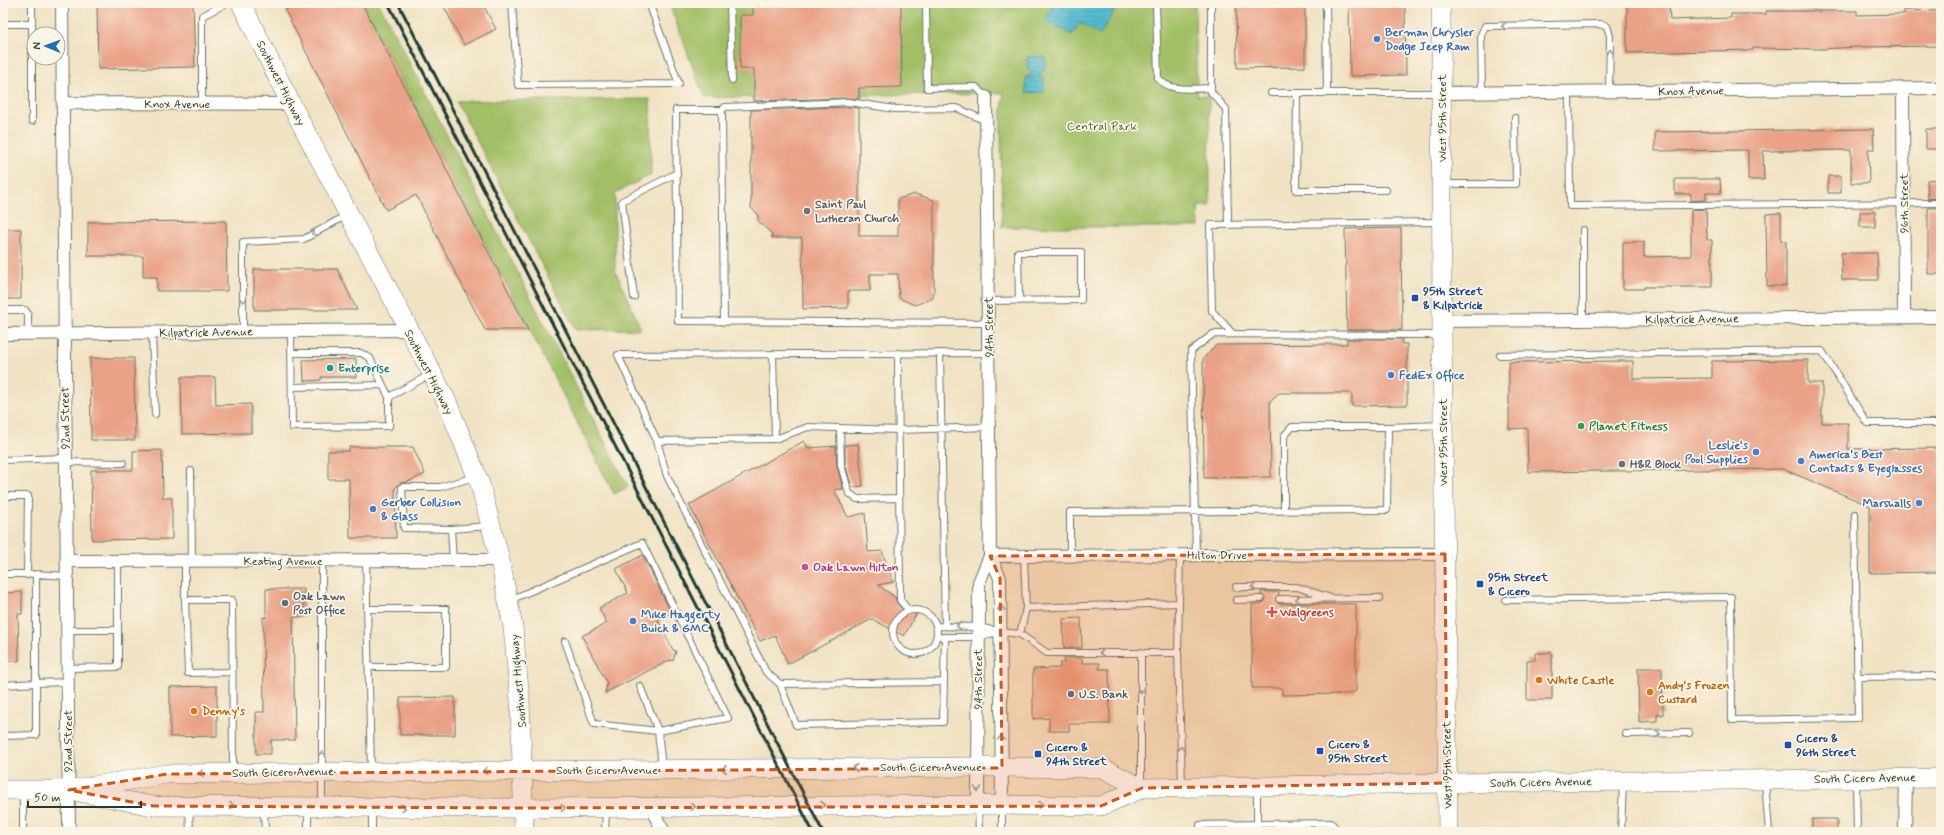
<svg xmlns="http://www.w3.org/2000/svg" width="1944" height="835" font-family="Mynerve,sans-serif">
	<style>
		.green { fill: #a2bf66; stroke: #607e4d }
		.water { fill: url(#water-rules); stroke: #3a7d83 }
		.building { fill: #e9a287 }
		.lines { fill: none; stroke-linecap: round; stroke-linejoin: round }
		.lane-casing { stroke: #687766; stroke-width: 8 }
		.street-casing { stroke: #687766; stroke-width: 14 }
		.primary-casing { stroke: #687766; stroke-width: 20 }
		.lane { stroke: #fff; stroke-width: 6 }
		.street { stroke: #fff; stroke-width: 12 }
		.primary { stroke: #fff; stroke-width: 19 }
		.rail { stroke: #1f3d34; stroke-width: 3 }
		.oneway { stroke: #8f9e9a }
		.marked { fill: #d45610; fill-opacity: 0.2; stroke: #d45610; stroke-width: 3; stroke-dasharray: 8 5; stroke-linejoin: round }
		.shop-dot { fill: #3f7fe0; stroke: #fcf5e5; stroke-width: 1.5 }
		.worship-dot { fill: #6b7280; stroke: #fcf5e5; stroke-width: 1.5 }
		.transit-dot { fill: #1a4fb4; stroke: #fcf5e5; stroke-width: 1.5 }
		.culture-dot { fill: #0f9aa8; stroke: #fcf5e5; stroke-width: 1.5 }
		.leisure-dot { fill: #2e9e5b; stroke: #fcf5e5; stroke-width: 1.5 }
		.service-dot { fill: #5c6f8a; stroke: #fcf5e5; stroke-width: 1.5 }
		.hotel-dot { fill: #d1479c; stroke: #fcf5e5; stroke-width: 1.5 }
		.health-dot { fill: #e0444e; stroke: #fcf5e5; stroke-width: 1.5 }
		.food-dot { fill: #e8710a; stroke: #fcf5e5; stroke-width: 1.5 }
		.labels { text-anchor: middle; stroke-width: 3.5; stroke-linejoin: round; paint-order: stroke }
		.shop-label { font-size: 12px; font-weight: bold; fill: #366cbe; stroke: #fcf5e5; text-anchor: start }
		.street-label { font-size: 12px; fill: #1f3d34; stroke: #fcf5e5 }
		.park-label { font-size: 12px; fill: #405e40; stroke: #fcf5e5 }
		.worship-label { font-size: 12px; font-weight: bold; fill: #5b616d; stroke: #fcf5e5; text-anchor: start }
		.transit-label { font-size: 12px; font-weight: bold; fill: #164399; stroke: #fcf5e5; text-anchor: start }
		.culture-label { font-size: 12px; font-weight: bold; fill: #0d838f; stroke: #fcf5e5; text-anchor: start }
		.leisure-label { font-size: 12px; font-weight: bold; fill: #27864d; stroke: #fcf5e5; text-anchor: start }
		.service-label { font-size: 12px; font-weight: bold; fill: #4e5e75; stroke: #fcf5e5; text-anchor: start }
		.hotel-label { font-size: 12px; font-weight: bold; fill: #b23c85; stroke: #fcf5e5; text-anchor: start }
		.health-label { font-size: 12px; font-weight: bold; fill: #be3a42; stroke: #fcf5e5; text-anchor: start }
		.food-label { font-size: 12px; font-weight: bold; fill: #c56008; stroke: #fcf5e5; text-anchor: start }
	</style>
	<defs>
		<pattern id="water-rules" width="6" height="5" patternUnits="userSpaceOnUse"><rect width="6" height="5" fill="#54bdd2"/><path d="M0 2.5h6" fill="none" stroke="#459bab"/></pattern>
	</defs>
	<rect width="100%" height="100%" fill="#fcf5e5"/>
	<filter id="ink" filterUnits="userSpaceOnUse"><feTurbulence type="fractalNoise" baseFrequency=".025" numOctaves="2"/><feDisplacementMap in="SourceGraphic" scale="8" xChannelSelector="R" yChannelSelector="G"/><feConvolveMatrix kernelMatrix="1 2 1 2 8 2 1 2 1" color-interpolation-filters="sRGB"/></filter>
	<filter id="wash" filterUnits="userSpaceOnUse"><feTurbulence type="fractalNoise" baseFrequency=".012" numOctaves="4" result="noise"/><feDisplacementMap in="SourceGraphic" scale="16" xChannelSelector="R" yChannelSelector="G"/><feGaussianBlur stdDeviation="0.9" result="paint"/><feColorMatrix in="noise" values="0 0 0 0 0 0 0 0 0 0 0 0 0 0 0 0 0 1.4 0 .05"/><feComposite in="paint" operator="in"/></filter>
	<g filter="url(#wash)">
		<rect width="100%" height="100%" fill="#f0e2c3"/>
		<!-- green -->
		<path class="green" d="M362,3H379L628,487L614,494Z
			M669,3H1195L1197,96H1209L1210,206H1198L1199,227H1002L1001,117L1004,93L704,98Z
			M650,99L651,175L615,193V270L641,329L576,330L456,101Z"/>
		<!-- water -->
		<path class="water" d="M1055,3H1103L1115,10L1100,35L1080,23L1072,35L1045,20Z
			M1027,57H1045V70L1040,72L1039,76L1044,78V92L1026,93V77L1031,75L1032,73L1028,70Z"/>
		<g id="blocks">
			<!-- building -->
			<path class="building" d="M97,3H193L195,67L98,69Z
				M299,3H362L528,330H485L416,195L386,210L285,10Z
				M442,3H482L496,29L464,45Z
				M753,3H901L902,87L859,88V99L849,98L754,101V69H740V15H753Z
				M1236,3H1305V67L1237,68Z
				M1349,3H1405L1406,75L1350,76Z
				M1627,3H1669L1670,20L1731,18V14H1766V11H1857V15L1904,14V10L1941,11V46L1857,47L1822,49L1753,48V50L1627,53Z
				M849,107L859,108V236H898V199L915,194L934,200V293L933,298L915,305L899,298L898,274H870V291H848V308L803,309L802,238H772V234L758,221V214L751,208V110Z
				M1873,129L1874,149H1868L1869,183H1851V150L1763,151L1764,180H1748V150L1655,151V132Z
				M1926,129H1941V149H1926Z
				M1828,176H1841V193H1828Z
				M1675,179H1720L1721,193H1706V200L1691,201V194H1675Z
				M1941,179V198L1928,199L1927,180Z
				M1928,208H1941V274H1928Z
				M1706,209L1707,240H1712V287H1644V289H1623V242H1644V257L1691,256V210Z
				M1860,212H1875V227H1860Z
				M1781,213V241H1786V286H1767L1766,214Z
				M226,221L227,291H157V277H143V256H88V222Z
				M1401,228L1402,330H1347L1345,229Z
				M3,229H21V299H3Z
				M1841,253H1877L1878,280H1842Z
				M254,269H337L357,310H254Z
				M1347,339H1402V344H1407V405L1352,406V393H1279L1270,401L1271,477L1204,478L1203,359L1216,345L1347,344Z
				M90,358H134L135,440H91Z
				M356,359V377H321V380L304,381L303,360Z
				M1808,360V383H1822V423H1848V449L1941,448V572L1870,573V506L1783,469L1528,472L1527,428L1509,429V362L1633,361V379L1712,378V361Z
				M181,377H215L216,405L251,404V433L182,434Z
				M804,441L808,448L836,446L837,466L843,489L834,490L848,517L865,513L868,552L882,551L893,582L878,585L895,597L897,603L907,615L913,613L911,607L918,611L904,636L872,619L788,664L775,635L760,641L689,505Z
				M858,444L863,486L852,487L845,464V445Z
				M349,447H413L425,474L407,482L400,483L395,488L396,538H350L349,479H328V451H349Z
				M162,450L163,498H172V539L92,540L91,470H133V451Z
				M643,555L671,613L658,620L673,650L676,651L673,661L670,660L605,693L607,683L582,636L607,623L599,608L628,593L616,569Z
				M266,589H304V617H293L295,740H271V754H256V712H264L263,617L266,618Z
				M22,592V614H18L19,661H3V593Z
				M1261,592H1279V594L1275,599L1279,604H1356V691L1348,694L1282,695V688H1252V604H1261L1265,601V597L1261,595Z
				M1081,618L1082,648H1064L1063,619Z
				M1535,653H1552V700H1527V660H1535Z
				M1064,658H1082V663H1100L1099,669H1109L1110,724H1069V731H1049V718L1033,719V669L1060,668V663H1064Z
				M1638,668H1662L1663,715H1657V721L1639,722Z
				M217,686V736L170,737V687Z
				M455,697V735H400V698Z
				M1812,819H1837V832H1812Z"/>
		</g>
	</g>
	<g filter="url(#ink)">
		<use href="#blocks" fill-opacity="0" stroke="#687766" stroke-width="1"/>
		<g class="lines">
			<defs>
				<path id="lane" d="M32,3V121
					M512,3L518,85L679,84L649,3
					M730,3L732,80
					M926,3L927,88L976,87L986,97
					M1156,3L1158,78C1170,93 1193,88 1211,88
					M1211,3V92L1226,109L1228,225
					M1326,3L1327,93H1440
					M3,24H32
					M1482,92L1481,35L1485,26L1600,24L1607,26L1610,36L1609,91
					M1569,92L1570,206L1941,203
					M1271,93H1327
					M1297,94L1296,190H1386
					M202,104V16L227,3
					M722,110L725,107L849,102L895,109L957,108L986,121
					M1443,184H1516L1515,118
					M1583,230V320
					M634,297L622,201L677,173
					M988,301L1081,300V252H1018L1019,301
					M3,310H25L28,314V334
					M724,322L722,110H676L678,321L989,323
					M291,331L292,427L389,426V397L383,385L292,387
					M243,332V242L304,239L347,215
					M152,333L155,414
					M1233,334L1212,311L1210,225L1440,222
					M291,353H361L370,358L383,385
					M898,353L900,600L909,611
					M940,353L945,626
					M773,354L775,439L657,441L618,355C741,355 865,354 989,353
					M1500,355L1822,351L1867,423H1941
					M389,397L431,374
					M1388,427L1442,425
					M840,428L841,465L849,493L857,499L899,498
					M775,439L808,427L899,430L989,427
					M657,441L667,476L766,672L780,684L796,725L943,722L945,637
					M3,460L66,458
					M66,462L123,463
					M191,471L192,561
					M475,477L440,487H402L404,528L451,529L488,526
					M3,496H28L27,575
					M451,529L453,561
					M1180,555L1178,653L1182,785
					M1196,555L1191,351L1213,334L1439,335
					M1024,556L1026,608L1179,603
					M1070,556V512L1387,510L1388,427H1292L1284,436V511
					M185,561V600H232L233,771
					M322,561V806
					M366,561L371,770
					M3,574H31
					M1236,587H1297L1328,597
					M1279,599L1379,598
					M185,600L188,673L232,672
					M510,600L642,543L728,718L658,731L662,767
					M1236,600L1261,599
					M1506,600L1731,597L1732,720L1858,718L1855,514
					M368,609H446V667H369
					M893 632a22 22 0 1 1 44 0a22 22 0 1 1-44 0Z
					M937,626L978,627L1001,632L1020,634L1047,653H1178
					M67,630H118
					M1020,634L1026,608
					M942,637H978L998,632
					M565,641L594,724L658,731L640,686
					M1141,652V784
					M67,668L118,667V561
					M1857,677L1941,676
					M780,684L944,682
					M3,685L36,683V574L67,576
					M1626,734L1689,733
					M3,736L36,735V683L68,682
					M1765,782L1769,832
					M1856,782L1857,832
					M23,792V832
					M978,806L979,832
					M189,808L190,832
					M264,808L265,832
					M1257,824V788
					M308,832V810
					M372,832V810
					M605,832L606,810
					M1002,832V808
					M1200,832V825L1331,823L1339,832
					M1621,832L1623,782"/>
				<path id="street" d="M62,3L69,832
					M1903,89L1904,317
					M1442,93L1941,88
					M986,97L990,556L1000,578L1002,805
					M63,103L291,104
					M1442,321L1941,317
					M3,334L408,330
					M990,556L1445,554
					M67,561L500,560
					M978,805L979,582L990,556
					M650,807L664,832
					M1905,832L1906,778"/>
				<path id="primary" d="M241,3L291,104L447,402L480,484L500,560L513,627L520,700L524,832
					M1441,3L1442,335L1448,832
					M3,790H69L167,774L978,767L1102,768L1142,788
					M69,790L153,806L524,808L978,805L1101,806L1142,788L1447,783L1941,778"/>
			</defs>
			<!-- lane casing -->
			<use href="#lane" class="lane-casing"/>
			<!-- street casing -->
			<use href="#street" class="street-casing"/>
			<!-- primary casing -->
			<use href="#primary" class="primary-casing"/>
			<!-- lane -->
			<use href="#lane" class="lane"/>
			<!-- street -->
			<use href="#street" class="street"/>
			<!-- primary -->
			<use href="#primary" class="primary"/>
			<!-- rail -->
			<path class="rail" d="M388,3L813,832
				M398,3L823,832"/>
		</g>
		<!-- one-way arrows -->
		<defs><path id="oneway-chevron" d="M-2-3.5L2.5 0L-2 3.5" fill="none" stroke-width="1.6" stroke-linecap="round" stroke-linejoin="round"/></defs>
		<g class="oneway">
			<use href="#oneway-chevron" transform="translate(1504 26) rotate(179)"/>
			<use href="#oneway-chevron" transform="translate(1610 52) rotate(-89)"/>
			<use href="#oneway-chevron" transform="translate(314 233) rotate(150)"/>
			<use href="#oneway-chevron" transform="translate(243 300) rotate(90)"/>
			<use href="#oneway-chevron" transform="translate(1254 587) rotate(180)"/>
			<use href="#oneway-chevron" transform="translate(1298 599) rotate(179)"/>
			<use href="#oneway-chevron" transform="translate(1001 608) rotate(-91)"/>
			<use href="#oneway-chevron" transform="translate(959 626) rotate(-180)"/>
			<use href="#oneway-chevron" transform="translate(1102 653) rotate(179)"/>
			<use href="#oneway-chevron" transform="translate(1141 691) rotate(90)"/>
			<use href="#oneway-chevron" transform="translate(1658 734) rotate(-1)"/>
			<use href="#oneway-chevron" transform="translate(1001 738) rotate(-90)"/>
			<use href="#oneway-chevron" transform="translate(1181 749) rotate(-92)"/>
			<use href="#oneway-chevron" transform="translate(322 754) rotate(-90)"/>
			<use href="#oneway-chevron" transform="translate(855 768) rotate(180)"/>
			<use href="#oneway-chevron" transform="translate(724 769) rotate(179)"/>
			<use href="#oneway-chevron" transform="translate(485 771) rotate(179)"/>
			<use href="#oneway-chevron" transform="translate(201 773) rotate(179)"/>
			<use href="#oneway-chevron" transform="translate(978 789) rotate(89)"/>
			<use href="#oneway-chevron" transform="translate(823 805)"/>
			<use href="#oneway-chevron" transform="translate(1041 805)"/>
			<use href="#oneway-chevron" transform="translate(232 806) rotate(1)"/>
			<use href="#oneway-chevron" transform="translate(693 807) rotate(-1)"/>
			<use href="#oneway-chevron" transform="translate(403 808)"/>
			<use href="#oneway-chevron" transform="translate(563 808) rotate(-1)"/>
		</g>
	</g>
	<!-- marked area -->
	<path class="marked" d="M1445,554L1447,783L1142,788L1101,806L524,808L153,806L69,790L167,774L1002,768L1000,578L990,556Z"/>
	<!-- markers -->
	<g class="shop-dot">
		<circle cx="1377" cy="39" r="4"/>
		<circle cx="1391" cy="375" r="4"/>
		<circle cx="1756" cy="452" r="4"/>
		<circle cx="1801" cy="461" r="4"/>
		<circle cx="1919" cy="503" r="4"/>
		<circle cx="373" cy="509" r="4"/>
		<circle cx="633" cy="621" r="4"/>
	</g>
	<circle class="worship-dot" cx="807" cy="211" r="4"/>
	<g class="transit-dot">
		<rect x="1411" y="294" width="8" height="8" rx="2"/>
		<rect x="1476" y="580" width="8" height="8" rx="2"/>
		<rect x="1784" y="741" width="8" height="8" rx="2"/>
		<rect x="1316" y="747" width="8" height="8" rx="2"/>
		<rect x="1034" y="750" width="8" height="8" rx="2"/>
	</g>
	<circle class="culture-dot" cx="330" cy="368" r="4"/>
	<circle class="leisure-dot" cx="1581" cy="426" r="4"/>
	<g class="service-dot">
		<circle cx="1622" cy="464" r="4"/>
		<circle cx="285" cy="603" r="4"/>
		<circle cx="1071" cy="694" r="4"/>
	</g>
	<circle class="hotel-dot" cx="805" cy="567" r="4"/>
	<path class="health-dot" d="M1270 606h4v4h4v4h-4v4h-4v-4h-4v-4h4z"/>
	<g class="food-dot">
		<circle cx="1539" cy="680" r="4"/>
		<circle cx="1650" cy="692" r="4"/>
		<circle cx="194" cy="711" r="4"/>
	</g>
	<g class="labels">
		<!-- shop labels -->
		<g class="shop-label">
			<text x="1385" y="36">Berman Chrysler<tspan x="1385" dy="14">Dodge Jeep Ram</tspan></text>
			<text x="1399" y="379">FedEx Office</text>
			<text x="1748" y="449" text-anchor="end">Leslie's<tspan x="1748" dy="14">Pool Supplies</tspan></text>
			<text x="1809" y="458">America's Best<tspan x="1809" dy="14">Contacts &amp; Eyeglasses</tspan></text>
			<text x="381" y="506">Gerber Collision<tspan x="381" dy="14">&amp; Glass</tspan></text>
			<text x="1911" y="507" text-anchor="end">Marshalls</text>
			<text x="641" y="618">Mike Haggerty<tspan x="641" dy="14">Buick &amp; GMC</tspan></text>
		</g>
		<!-- street labels -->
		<g class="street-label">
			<text transform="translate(281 83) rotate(63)" y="4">Southwest Highway</text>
			<text transform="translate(1691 91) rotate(-1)" y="4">Knox Avenue</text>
			<text x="177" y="108">Knox Avenue</text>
			<text transform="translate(1442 118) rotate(-90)" y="4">West 95th Street</text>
			<text transform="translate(1904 203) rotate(-90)" y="4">96th Street</text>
			<text transform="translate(1692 319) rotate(-1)" y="4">Kilpatrick Avenue</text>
			<text transform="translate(989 327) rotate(-91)" y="4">94th Street</text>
			<text transform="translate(206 332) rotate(-1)" y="4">Kilpatrick Avenue</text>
			<text transform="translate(429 372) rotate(63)" y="4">Southwest Highway</text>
			<text transform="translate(65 418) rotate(-91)" y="4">92nd Street</text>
			<text transform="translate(1443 442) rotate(-90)" y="4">West 95th Street</text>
			<text x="1217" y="559">Hilton Drive</text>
			<text x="283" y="565">Keating Avenue</text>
			<text transform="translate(978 679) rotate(-90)" y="4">94th Street</text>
			<text transform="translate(518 681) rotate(-95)" y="4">Southwest Highway</text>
			<text transform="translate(68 741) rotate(-90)" y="4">92nd Street</text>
			<text transform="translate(1447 765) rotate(-91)" y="4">West 95th Street</text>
			<text x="931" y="771">South Cicero Avenue</text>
			<text x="607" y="774">South Cicero Avenue</text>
			<text transform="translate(283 772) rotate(-1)" y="4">South Cicero Avenue</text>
			<text transform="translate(1865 778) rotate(-1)" y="4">South Cicero Avenue</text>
			<text transform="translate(1541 782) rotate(-1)" y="4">South Cicero Avenue</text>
		</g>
		<!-- park labels -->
		<g class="park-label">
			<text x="1102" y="130">Central Park</text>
		</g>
		<!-- worship labels -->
		<g class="worship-label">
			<text x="815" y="208">Saint Paul<tspan x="815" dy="14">Lutheran Church</tspan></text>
		</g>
		<!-- transit labels -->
		<g class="transit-label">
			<text x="1423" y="295">95th Street<tspan x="1423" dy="14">&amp; Kilpatrick</tspan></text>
			<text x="1488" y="581">95th Street<tspan x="1488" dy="14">&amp; Cicero</tspan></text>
			<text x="1796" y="742">Cicero &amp;<tspan x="1796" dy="14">96th Street</tspan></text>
			<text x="1328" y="748">Cicero &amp;<tspan x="1328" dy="14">95th Street</tspan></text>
			<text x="1046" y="751">Cicero &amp;<tspan x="1046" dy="14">94th Street</tspan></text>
		</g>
		<!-- culture labels -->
		<g class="culture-label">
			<text x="338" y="372">Enterprise</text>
		</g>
		<!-- leisure labels -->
		<g class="leisure-label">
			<text x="1589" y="430">Planet Fitness</text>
		</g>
		<!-- service labels -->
		<g class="service-label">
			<text x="1630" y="468">H&amp;R Block</text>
			<text x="293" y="600">Oak Lawn<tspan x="293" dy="14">Post Office</tspan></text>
			<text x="1079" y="698">U.S. Bank</text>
		</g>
		<!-- hotel labels -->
		<g class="hotel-label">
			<text x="813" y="571">Oak Lawn Hilton</text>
		</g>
		<!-- health labels -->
		<g class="health-label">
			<text x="1280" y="616">Walgreens</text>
		</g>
		<!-- food labels -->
		<g class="food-label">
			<text x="1547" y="684">White Castle</text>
			<text x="1658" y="689">Andy's Frozen<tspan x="1658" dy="14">Custard</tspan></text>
			<text x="202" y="715">Denny's</text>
		</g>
	</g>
	<!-- margin -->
	<rect width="1944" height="835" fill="none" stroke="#fcf5e5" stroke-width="16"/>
	<!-- north arrow -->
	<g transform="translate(46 46) rotate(271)"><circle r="19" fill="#fcf5e5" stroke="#a4ab9e"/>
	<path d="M0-3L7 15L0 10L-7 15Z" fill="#1f6fb2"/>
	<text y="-6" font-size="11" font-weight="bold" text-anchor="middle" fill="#1f3d34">N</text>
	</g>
	<!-- scale -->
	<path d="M28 801v6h113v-6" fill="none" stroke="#1f3d34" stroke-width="2"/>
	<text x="34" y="801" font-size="12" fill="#1f3d34" stroke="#fcf5e5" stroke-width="3" paint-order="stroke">50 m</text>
</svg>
